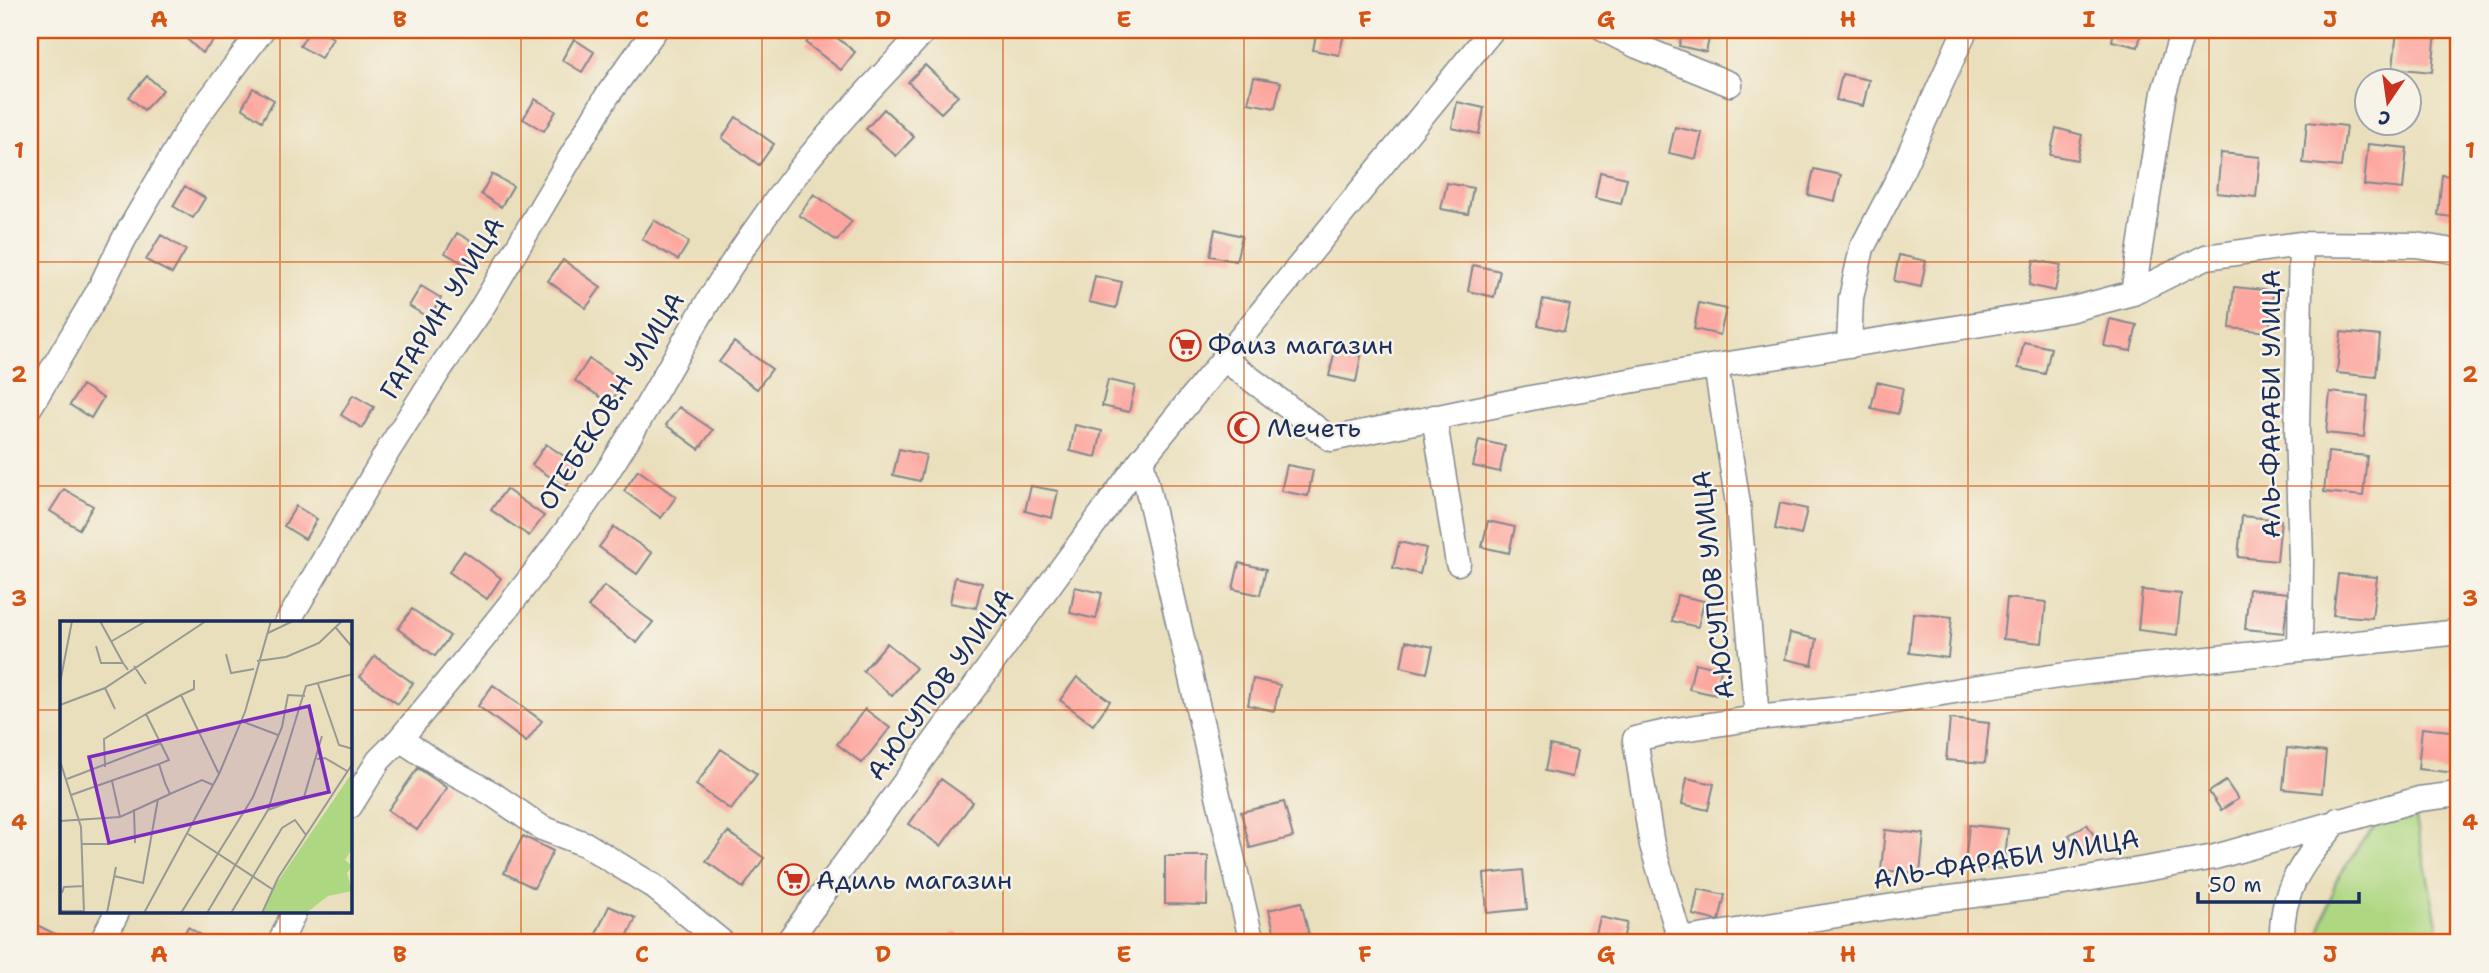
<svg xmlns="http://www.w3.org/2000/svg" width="2489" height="973" font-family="'Shantell Sans',sans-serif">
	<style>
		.green { fill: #aed782; stroke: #648370; stroke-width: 2 }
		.building { fill: #fda69f }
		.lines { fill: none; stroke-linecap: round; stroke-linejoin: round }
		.street-casing { stroke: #82878d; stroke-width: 27 }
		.street { stroke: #fff; stroke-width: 24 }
		.grid { fill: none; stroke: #d45514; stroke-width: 2; stroke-opacity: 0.55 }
		.labels { text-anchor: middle; stroke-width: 5; stroke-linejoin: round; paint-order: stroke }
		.street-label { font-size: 26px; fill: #1b2f5e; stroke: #f7f3e8 }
		.poi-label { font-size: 26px; fill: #1b2f5e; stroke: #f7f3e8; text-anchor: start }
		.inset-road { fill: none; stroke: #979996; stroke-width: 2 }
		.view { fill: #7b2cbf; fill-opacity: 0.15; stroke: #7b2cbf; stroke-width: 3.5 }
		.inset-edge { fill: none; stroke: #1b2f5e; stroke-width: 3.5 }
		.neatline { fill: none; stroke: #d45514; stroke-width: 2.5 }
		.grid-label { font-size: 23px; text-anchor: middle; font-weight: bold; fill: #d45514 }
	</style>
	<rect width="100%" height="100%" fill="#f7f3e8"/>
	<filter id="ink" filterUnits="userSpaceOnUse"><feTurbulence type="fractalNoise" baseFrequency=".0143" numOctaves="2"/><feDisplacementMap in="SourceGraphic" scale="14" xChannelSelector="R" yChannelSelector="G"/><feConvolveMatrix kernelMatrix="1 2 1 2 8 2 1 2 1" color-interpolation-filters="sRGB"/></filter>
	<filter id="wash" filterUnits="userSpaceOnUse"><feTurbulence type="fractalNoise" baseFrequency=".00686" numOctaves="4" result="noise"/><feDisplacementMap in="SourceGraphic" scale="28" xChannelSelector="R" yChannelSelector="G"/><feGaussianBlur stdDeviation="1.57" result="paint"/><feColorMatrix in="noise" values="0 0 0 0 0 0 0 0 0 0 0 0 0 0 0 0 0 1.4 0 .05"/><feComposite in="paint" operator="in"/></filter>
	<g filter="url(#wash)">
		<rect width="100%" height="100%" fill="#eadfbc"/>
		<!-- green -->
		<path class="green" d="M2415,814L2441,943H2316L2336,881L2361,843L2377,824Z"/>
		<g id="blocks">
			<!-- building -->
			<path class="building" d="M195,30H218L221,33L202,53L187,39Z
				M310,30H319L333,38L321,58L300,46Z
				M817,30H827L855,52L841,70L806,43Z
				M1317,30H1345L1339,55L1313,50Z
				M1683,30H1711L1706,52L1679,46Z
				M2114,30H2142L2138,47L2112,41Z
				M2397,30L2436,31L2432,72L2393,68Z
				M574,39L594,52L582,72L562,60Z
				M925,65L958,96L941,113L908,82Z
				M1842,74L1869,80L1863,106L1836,100Z
				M147,76L163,90L144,110L129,97Z
				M1254,77L1281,82L1275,108L1248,103Z
				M253,88L274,100L262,121L242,108Z
				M535,99L556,111L544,131L523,119Z
				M1457,102L1484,108L1479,134L1452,128Z
				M884,109L914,137L896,156L866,129Z
				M736,117L774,144L759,165L722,138Z
				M2307,122L2346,126L2341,167L2303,163Z
				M1675,127L1702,133L1696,159L1669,153Z
				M2056,128L2082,135L2077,160L2050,155Z
				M2368,144L2407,148L2403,189L2364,185Z
				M2221,153L2260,157L2256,197L2217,193Z
				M1814,169L1841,175L1835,201L1808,195Z
				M1600,172L1627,178L1621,204L1595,198Z
				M492,174L513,186L501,207L481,194Z
				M2442,175L2459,177V218L2438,215Z
				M1447,183L1473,188L1468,214L1441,209Z
				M185,186L205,198L193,218L173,206Z
				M814,194L852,221L837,241L799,215Z
				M654,220L689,242L678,260L642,239Z
				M1215,229L1242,236L1236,261L1210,256Z
				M457,233L478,245L466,265L445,253Z
				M161,235L186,250L172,274L146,260Z
				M1899,255L1926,261L1921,287L1894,281Z
				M563,260L601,287L586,308L548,281Z
				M2034,260L2061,265L2055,291L2029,285Z
				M1473,265L1500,271L1494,297L1468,291Z
				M1095,276L1122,282L1116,308L1089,302Z
				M421,286L441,298L429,318L409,306Z
				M2234,287L2273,291L2269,332L2230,328Z
				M1543,299L1570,305L1564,331L1538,325Z
				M1699,303L1726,309L1720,335L1694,329Z
				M2110,319L2137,325L2131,351L2104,346Z
				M2341,332L2380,336L2376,377L2337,373Z
				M734,342L772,369L757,389L719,362Z
				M2024,342L2051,348L2045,374L2018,368Z
				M1335,350L1361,356L1356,382L1329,376Z
				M589,359L624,382L610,403L575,381Z
				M1108,380L1135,386L1129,412L1102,406Z
				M1877,382L1903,388L1898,414L1871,408Z
				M82,385L103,398L91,418L70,405Z
				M2330,392L2368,396L2364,437L2326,433Z
				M353,395L374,407L362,428L341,415Z
				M679,407L713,430L699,449L666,425Z
				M1075,425L1102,431L1096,457L1070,451Z
				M1479,440L1505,446L1500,472L1473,466Z
				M546,444L579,466L566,487L532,465Z
				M899,449L926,455L920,481L893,475Z
				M2328,452L2367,456L2363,496L2324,492Z
				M1287,465L1313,470L1308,496L1281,491Z
				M638,470L676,497L661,518L624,491Z
				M1031,486L1058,491L1052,518L1025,511Z
				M64,489L93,506L79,529L50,511Z
				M506,489L544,516L529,536L491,510Z
				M1780,503L1807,509L1801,535L1775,529Z
				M296,506L317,519L305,539L284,526Z
				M2242,516L2281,520L2277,561L2238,557Z
				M1488,521L1515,527L1509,553L1482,547Z
				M614,527L652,553L637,574L599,547Z
				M1399,542L1426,548L1420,574L1393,568Z
				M464,551L501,578L487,599L449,572Z
				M1239,563L1266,569L1260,595L1233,589Z
				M2338,574L2377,577L2372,618L2333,615Z
				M955,577L982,583L976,608L950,603Z
				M604,586L653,622L637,643L588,607Z
				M1075,587L1102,593L1096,619L1070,613Z
				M2249,589L2288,593L2284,633L2245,629Z
				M2142,590L2181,594L2177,635L2138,630Z
				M1677,595L1704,601L1698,627L1672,621Z
				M2007,598L2046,602L2042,643L2003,639Z
				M412,609L450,636L435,656L398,629Z
				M1913,613L1952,617L1948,658L1909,653Z
				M1790,633L1817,639L1812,665L1785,659Z
				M1406,641L1433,647L1427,673L1401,667Z
				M887,643L916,668L892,696L863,671Z
				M375,656L413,683L398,704L360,677Z
				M1695,663L1721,669L1716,695L1689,689Z
				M1077,677L1110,701L1093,725L1060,700Z
				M1253,679L1280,685L1274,711L1248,705Z
				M493,685L542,721L526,742L478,706Z
				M865,709L890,728L862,763L837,744Z
				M1950,719L1989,723L1985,763L1946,760Z
				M2422,728L2459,732L2457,773L2418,769Z
				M1550,745L1577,751L1572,777L1545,771Z
				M2287,748L2326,752L2322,793L2283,789Z
				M721,749L757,774L731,810L696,785Z
				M418,768L447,788L417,830L388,810Z
				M1687,778L1714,784L1708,810L1682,804Z
				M941,779L973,802L941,846L909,824Z
				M2226,781L2238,799L2221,810L2209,792Z
				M1284,802L1293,837L1250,848L1241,812Z
				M2087,824L2098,842L2081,853L2069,835Z
				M1969,825L2008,829L2004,869L1965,866Z
				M1885,830L1924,834L1920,874L1881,870Z
				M728,832L764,858L743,888L706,861Z
				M523,836L553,851L534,888L504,873Z
				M1165,856H1208L1207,905L1165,904Z
				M1523,870L1527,909L1487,913L1484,874Z
				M1698,889L1725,895L1719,921L1693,915Z
				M1301,902L1310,939L1293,943H1277L1269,910Z
				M609,906L636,918L624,943H615L596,934Z
				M1600,917L1627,923L1622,943H1594Z
				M37,925L63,938L60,943H30Z
				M188,927L215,943H179Z
				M954,932L970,943H947Z"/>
		</g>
	</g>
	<g filter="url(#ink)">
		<use href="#blocks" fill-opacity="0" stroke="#82878d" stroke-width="2"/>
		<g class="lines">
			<defs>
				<path id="street" d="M1605,30L1637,46L1730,84
					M2133,293L2164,92L2183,30
					M1849,346L1851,298L1862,248L1899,177L1965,30
					M1224,359L1331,439L1536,397L1716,366L1738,504L1757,718L1676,730L1635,739L1652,845L1681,943
					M1716,366L2069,310L2133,293L2206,257L2301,244L2416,245L2459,252
					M30,407L98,292L124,239L190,126L262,30
					M1434,417L1458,563
					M1141,460L1252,943
					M287,623L389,449L439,370L480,311L607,96L655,30
					M2300,649L2301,561L2297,431L2301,244
					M1757,718L1859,707L1972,688L2088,672L2459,632
					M400,739L436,763L491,793L542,828L585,844L653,886L723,943
					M350,806L379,760L400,739C465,661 529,584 587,502C644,421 686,330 742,249C770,209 799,167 832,131C862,96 894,64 925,30
					M1680,940L1919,902L2046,886L2215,857L2419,799L2459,794
					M101,943L117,912
					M280,943L294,912
					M787,943L1141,460L1492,30
					M2282,943C2280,886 2304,862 2338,820"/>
			</defs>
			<!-- street casing -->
			<use href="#street" class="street-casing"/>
			<!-- street -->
			<use href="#street" class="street"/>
		</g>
	</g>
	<!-- grid -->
	<path class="grid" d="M280,30V623M521,30V943M762,30V943M1003,30V943M1244,30V943M1486,30V943M1727,30V943M1968,30V943M2209,30V943M30,262H2459M30,486H2459M30,710H61M350,710H2459M280,912V943"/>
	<!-- icons -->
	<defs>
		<symbol id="supermarket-ring" viewBox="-11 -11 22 22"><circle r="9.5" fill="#f7f3e8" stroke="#c8321e" stroke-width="1.5"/><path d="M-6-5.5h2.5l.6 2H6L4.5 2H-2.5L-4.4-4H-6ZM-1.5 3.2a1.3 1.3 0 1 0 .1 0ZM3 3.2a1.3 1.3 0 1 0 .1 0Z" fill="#c8321e"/></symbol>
		<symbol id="mosque-ring" viewBox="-11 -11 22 22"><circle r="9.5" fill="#f7f3e8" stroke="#c8321e" stroke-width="1.5"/><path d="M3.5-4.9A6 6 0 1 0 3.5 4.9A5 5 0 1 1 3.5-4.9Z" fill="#c8321e"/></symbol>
	</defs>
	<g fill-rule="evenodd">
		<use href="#supermarket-ring" x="1168" y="328" width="35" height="35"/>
		<use href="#mosque-ring" x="1226" y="410" width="35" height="35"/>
		<use href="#supermarket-ring" x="776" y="862" width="35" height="35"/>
	</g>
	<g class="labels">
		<!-- street labels -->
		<g class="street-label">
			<text transform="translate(442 308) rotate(-58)" y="9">ГАГАРИН УЛИЦА</text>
			<text transform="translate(611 401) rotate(-58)" y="9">ОТЕБЕКОВ.Н УЛИЦА</text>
			<text transform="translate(2271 404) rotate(-90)" y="9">АЛЬ-ФАРАБИ УЛИЦА</text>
			<text transform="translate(1713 585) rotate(-96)" y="9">А.ЮСУПОВ УЛИЦА</text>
			<text transform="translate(940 684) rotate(-54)" y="9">А.ЮСУПОВ УЛИЦА</text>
			<text transform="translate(2006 859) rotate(-9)" y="9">АЛЬ-ФАРАБИ УЛИЦА</text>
		</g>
		<!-- poi labels -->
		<g class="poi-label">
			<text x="1208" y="354">Фаиз магазин</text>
			<text x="1267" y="437">Мечеть</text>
			<text x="816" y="889">Адиль магазин</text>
		</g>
	</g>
	<!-- overview -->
	<g transform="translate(60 621)">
		<rect width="292" height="292" fill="#eadfbc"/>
		<path d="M292,152V228L285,239L292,245L287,252L292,270L268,275L246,292H203L212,269Z" fill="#aed782"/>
		<path class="inset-road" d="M40,0L63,42M276,7L293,27M208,12L233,0M52,20L86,0M36,25L41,42H63L68,49M166,33L171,52L194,48M197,40L226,36L259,22L282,0M74,45L86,63M134,59V68L121,74L159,153M0,62L12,0M258,63L279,124L293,128M45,67L55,88M121,74L86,93L109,139L99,143L105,162L110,173L142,159L153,164M0,84L45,67L146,0M181,100L218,114M257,138L265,137L287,150M0,140L21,206L24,292M45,146L44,118L86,93M7,158L101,122M52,160L60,196M11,174L99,143M74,188L75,222M208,189L244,176L262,115M0,200L60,196L110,173M128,213L212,268M22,223H49M54,255L83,262L98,178M2,272L4,266L24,265M0,290H24M47,292L56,246M84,292L159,153L185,91L211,0M121,292L193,176L222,106L228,74L245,75M147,292L208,189L246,65L293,53M171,292L222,207L235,199L246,214M202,292L218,257L293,142"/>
		<path class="view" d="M249,85L269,171L49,222L29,136Z"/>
		<rect width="292" height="292" class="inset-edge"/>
	</g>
	<!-- margin -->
	<rect width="2489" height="973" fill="none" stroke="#f7f3e8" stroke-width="77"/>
	<!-- north arrow -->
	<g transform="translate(2388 102) rotate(193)"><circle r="33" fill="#f7f3e8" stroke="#9fa5b1" stroke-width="2"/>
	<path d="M0-5L12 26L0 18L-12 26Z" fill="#c8321e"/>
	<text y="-10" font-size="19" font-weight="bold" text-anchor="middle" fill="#1b2f5e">С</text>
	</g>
	<!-- scale -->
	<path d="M2198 892v10h161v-10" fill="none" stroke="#1b2f5e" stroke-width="3.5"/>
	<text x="2209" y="892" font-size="21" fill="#1b2f5e" stroke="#f7f3e8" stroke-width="5" paint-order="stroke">50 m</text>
	<rect x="38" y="38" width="2412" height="896" class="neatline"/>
	<g class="grid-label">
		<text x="159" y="27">A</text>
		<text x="400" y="27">B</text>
		<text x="642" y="27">C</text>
		<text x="883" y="27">D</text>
		<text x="1124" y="27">E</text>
		<text x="1365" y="27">F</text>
		<text x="1606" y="27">G</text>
		<text x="1848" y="27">H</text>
		<text x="2089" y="27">I</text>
		<text x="2330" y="27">J</text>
		<text x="19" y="158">1</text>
		<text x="2470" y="158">1</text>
		<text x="19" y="382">2</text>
		<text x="2470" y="382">2</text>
		<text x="19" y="606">3</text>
		<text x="2470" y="606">3</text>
		<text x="19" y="830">4</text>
		<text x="2470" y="830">4</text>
		<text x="159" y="962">A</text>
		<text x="400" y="962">B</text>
		<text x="642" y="962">C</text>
		<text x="883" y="962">D</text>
		<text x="1124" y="962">E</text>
		<text x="1365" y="962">F</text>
		<text x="1606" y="962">G</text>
		<text x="1848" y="962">H</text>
		<text x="2089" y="962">I</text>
		<text x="2330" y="962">J</text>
	</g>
</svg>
